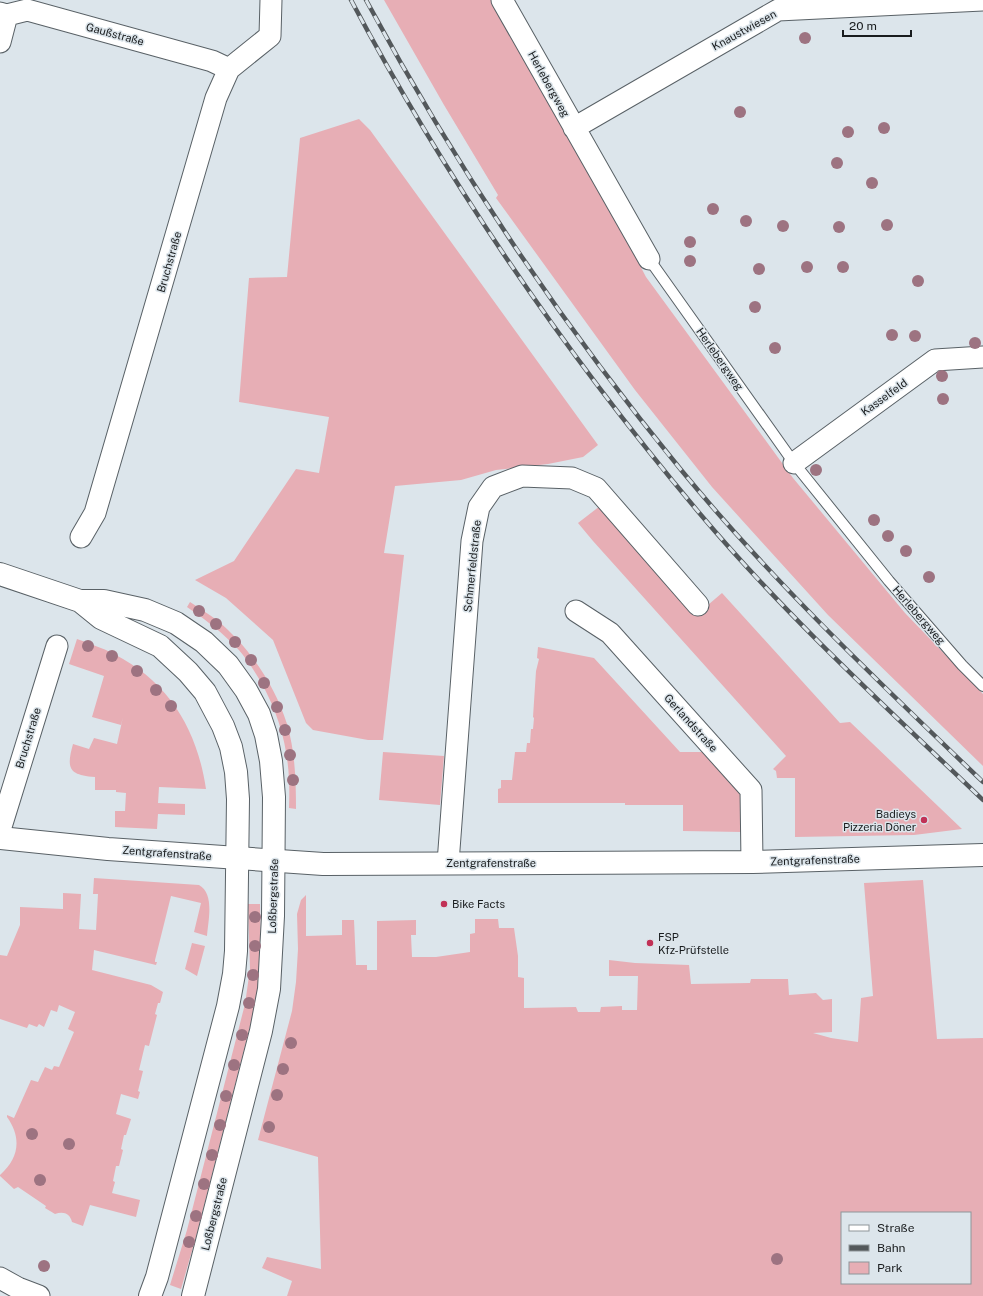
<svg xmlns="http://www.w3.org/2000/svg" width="983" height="1296" font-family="'Public Sans',sans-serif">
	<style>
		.green { fill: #e7aeb5; fill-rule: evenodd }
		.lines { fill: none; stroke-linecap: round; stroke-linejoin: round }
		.service-casing { stroke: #596166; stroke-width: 12 }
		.minor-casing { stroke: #596166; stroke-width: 23 }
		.tertiary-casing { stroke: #596166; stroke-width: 24 }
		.secondary-casing { stroke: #596166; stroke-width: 24 }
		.service { stroke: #fff; stroke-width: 10 }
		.minor { stroke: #fff; stroke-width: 21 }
		.tertiary { stroke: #fff; stroke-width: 22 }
		.secondary { stroke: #fff; stroke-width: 22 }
		.rail-casing { stroke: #53585b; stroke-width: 4.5 }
		.rail { stroke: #dce5eb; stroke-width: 3; stroke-dasharray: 9; stroke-linecap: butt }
		.tree { fill: #9d7381 }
		.poi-dot { fill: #c13156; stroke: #dce5eb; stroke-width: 1.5 }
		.labels { text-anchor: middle; stroke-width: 3; stroke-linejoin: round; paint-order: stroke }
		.street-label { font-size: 11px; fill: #191c1e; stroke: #dce5eb }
		.poi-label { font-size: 11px; fill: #191c1e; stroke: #dce5eb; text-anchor: start }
	</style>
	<rect width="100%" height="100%" fill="#dce5eb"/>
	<!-- green -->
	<path class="green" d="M384,0H498L566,124L646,277L793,478L905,613L983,694V766L828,615L712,487L635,390L496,198L498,195L444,105Z
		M359,119L370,130L598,445L583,457L548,464L496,470L461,480L395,486L384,553L404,555L383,740H368L313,730L306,723L273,640L226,598L195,580L234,561L296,469L319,473L329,417L239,402L249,278L287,277L300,138Z
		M600,506L695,616L722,593L840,723L850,722L962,829L914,835L795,837V778H777L776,771L773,769L786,756L593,541L578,523Z
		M190,602C199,608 209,614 218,621C249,647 275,685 287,724C295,751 296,780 296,809L289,808C291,761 284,724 261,682C253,669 244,654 232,643C218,629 203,618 187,607Z
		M77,639C90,644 103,648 114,654C169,682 197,729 206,789L159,787L158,803L185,804V815L158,814L157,829L115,827V811H125L126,793L116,792V790H95V777C69,775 66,769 73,744L89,749L94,738L117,744L123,717L121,725L92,717L104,676L69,664Z
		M538,647L594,658L680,752H710L742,786V832L683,831V805H625V803H498V789L501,788V780H512L515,752H526L527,743H530L531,729H533L534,718L533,717L536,671L539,659L537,658Z
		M383,752L444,756L440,805L379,800Z
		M94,878L199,885C215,894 208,921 207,936L194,932L201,903L171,896L155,960V962H157L156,965L94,950L92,970L151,985L163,992L160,1003H158L155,1014L157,1015L149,1046L145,1045L139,1070L143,1071L138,1091L140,1092L138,1099L121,1094L116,1114L131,1119L126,1135H124L121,1149L123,1150L119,1166H116L113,1181L115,1182L112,1193L140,1200L136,1217L90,1205L83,1226L72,1222C70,1213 63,1211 55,1214L45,1208L46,1206L18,1187L14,1189L0,1176V1175C19,1158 22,1138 7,1117V1115L14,1118L31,1080L38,1082L45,1067L52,1070L54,1066L59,1067L74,1032L68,1029L75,1012L59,1005L57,1012L51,1010L44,1027L39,1024L37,1027L29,1024L27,1028L0,1019V955L7,956L20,925V907L63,909V893L81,894L79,929L96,930L98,894H93Z
		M923,880L937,1039L983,1038V1296H287L292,1281L262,1268L267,1257L321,1269L318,1157L258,1140L292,1011L296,982L298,949L297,914L301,900L306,895V936L342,935V920H354L356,965H367V970H377V921L416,920V935H411L412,957H436L470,952V934L475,933V919H498L499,928H514L518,956V977L524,978V1008L576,1007L578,1012H600L601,1007L622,1006V1010H637L638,976H609V960L635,963L689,965L691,984L750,983L751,979H788L789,995L816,993L823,1000L832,999V1032L813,1033L831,1038L858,1042L861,998L873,996L864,883ZM842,1213H970V1283H842Z
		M248,904H260L261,956L259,983L255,1007L196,1237L181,1289L170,1285L187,1230L245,1004L250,969Z
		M192,943L205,946L197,976L185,969Z"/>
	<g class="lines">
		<defs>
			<path id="service" d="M649,259L794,463L889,581L962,665L983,686"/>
			<path id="minor" d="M502,0L649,259
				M0,13L7,15L27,10L212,61L229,69
				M0,42L7,15
				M574,128L778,10L983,0
				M794,463L935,360L983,357
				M81,537L95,513L216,98L229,69L270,36L271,0
				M576,611L610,633L751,790L752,862
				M0,830L57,646
				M448,863L472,541L479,507L493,487L522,476L572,478L596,488L698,605
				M0,1278L18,1288L39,1296"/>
			<path id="tertiary" d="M0,838L108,849L323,864L752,862L983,855"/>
			<path id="secondary" d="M0,574L80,601H104L145,610L176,623L204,642L228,665L246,690L259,714L266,735L271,761L274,797L273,916L269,989L261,1031L193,1296
				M80,601L101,618L160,646L188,672L205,692L223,726L231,747L236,772L238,799L236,951L234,974L228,1006L157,1277L150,1296"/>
		</defs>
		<!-- service casing -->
		<use href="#service" class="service-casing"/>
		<!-- minor casing -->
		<use href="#minor" class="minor-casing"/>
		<!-- tertiary casing -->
		<use href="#tertiary" class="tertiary-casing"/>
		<!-- secondary casing -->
		<use href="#secondary" class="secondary-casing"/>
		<!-- service -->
		<use href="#service" class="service"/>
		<!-- minor -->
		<use href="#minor" class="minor"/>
		<!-- tertiary -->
		<use href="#tertiary" class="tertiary"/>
		<!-- secondary -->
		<use href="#secondary" class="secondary"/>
		<defs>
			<path id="rail" d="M351,0C448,183 567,356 701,515C787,617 887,708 983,800
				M366,0C456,167 562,325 682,471C774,583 879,682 983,782"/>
		</defs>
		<!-- rail casing -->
		<use href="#rail" class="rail-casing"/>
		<!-- rail -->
		<use href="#rail" class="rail"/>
	</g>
	<!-- trees -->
	<g class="tree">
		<circle cx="805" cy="38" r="6"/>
		<circle cx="740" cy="112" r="6"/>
		<circle cx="884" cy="128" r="6"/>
		<circle cx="848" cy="132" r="6"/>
		<circle cx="837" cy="163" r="6"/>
		<circle cx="872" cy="183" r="6"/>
		<circle cx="713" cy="209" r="6"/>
		<circle cx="746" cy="221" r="6"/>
		<circle cx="887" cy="225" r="6"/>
		<circle cx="783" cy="226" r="6"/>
		<circle cx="839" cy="227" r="6"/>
		<circle cx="690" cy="242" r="6"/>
		<circle cx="690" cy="261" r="6"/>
		<circle cx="807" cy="267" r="6"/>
		<circle cx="843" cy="267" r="6"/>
		<circle cx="759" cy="269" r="6"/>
		<circle cx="918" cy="281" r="6"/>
		<circle cx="755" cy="307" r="6"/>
		<circle cx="892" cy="335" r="6"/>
		<circle cx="915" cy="336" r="6"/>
		<circle cx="975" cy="343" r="6"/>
		<circle cx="775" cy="348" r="6"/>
		<circle cx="942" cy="376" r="6"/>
		<circle cx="943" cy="399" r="6"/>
		<circle cx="816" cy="470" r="6"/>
		<circle cx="874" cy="520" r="6"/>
		<circle cx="888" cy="536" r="6"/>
		<circle cx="906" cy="551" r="6"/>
		<circle cx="929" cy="577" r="6"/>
		<circle cx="199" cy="611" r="6"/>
		<circle cx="216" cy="624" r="6"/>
		<circle cx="235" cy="642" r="6"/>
		<circle cx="88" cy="646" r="6"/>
		<circle cx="112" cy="656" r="6"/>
		<circle cx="251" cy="660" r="6"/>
		<circle cx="137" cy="671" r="6"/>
		<circle cx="264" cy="683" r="6"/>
		<circle cx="156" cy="690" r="6"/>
		<circle cx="171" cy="706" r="6"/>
		<circle cx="277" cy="707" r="6"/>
		<circle cx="285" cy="730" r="6"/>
		<circle cx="290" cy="755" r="6"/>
		<circle cx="293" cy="780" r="6"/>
		<circle cx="255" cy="917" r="6"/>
		<circle cx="255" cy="946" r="6"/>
		<circle cx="253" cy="975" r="6"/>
		<circle cx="249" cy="1003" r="6"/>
		<circle cx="242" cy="1035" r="6"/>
		<circle cx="291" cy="1043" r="6"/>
		<circle cx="234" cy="1065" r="6"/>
		<circle cx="283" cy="1069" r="6"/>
		<circle cx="277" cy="1095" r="6"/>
		<circle cx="226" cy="1096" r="6"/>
		<circle cx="220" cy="1125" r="6"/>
		<circle cx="269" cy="1127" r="6"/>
		<circle cx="32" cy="1134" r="6"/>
		<circle cx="69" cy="1144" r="6"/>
		<circle cx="212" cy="1155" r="6"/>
		<circle cx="40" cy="1180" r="6"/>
		<circle cx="204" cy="1184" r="6"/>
		<circle cx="196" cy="1216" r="6"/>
		<circle cx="189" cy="1242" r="6"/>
		<circle cx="777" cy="1259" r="6"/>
		<circle cx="44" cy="1266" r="6"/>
	</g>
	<!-- markers -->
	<g class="poi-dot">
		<circle cx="924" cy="820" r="4"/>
		<circle cx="444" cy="904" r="4"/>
		<circle cx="650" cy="943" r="4"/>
	</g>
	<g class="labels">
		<!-- street labels -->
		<g class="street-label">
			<text transform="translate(744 30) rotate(-29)" y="4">Knaustwiesen</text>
			<text transform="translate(115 34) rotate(15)" y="4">Gaußstraße</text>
			<text transform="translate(549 84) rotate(61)" y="4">Herlebergweg</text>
			<text transform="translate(169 262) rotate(-74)" y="4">Bruchstraße</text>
			<text transform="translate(720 359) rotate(55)" y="4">Herlebergweg</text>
			<text transform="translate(884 397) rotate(-36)" y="4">Kasselfeld</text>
			<text transform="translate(472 566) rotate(-84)" y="4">Schmerfeldstraße</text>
			<text transform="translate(919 615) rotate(49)" y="4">Herlebergweg</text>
			<text transform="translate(691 723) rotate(48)" y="4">Gerlandstraße</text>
			<text transform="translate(28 738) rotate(-73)" y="4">Bruchstraße</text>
			<text transform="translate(167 853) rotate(4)" y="4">Zentgrafenstraße</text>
			<text transform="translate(815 860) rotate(-2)" y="4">Zentgrafenstraße</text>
			<text x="491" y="867">Zentgrafenstraße</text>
			<text transform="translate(273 896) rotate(-88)" y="4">Loßbergstraße</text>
			<text transform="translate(214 1214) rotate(-76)" y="4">Loßbergstraße</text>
		</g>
		<!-- poi labels -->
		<g class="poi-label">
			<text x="916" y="818" text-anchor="end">Badieys<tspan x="916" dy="13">Pizzeria Döner</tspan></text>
			<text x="452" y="908">Bike Facts</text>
			<text x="658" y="941">FSP<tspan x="658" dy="13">Kfz-Prüfstelle</tspan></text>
		</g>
	</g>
	<!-- legend -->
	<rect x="841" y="1212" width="130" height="72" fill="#dce5eb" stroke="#8e9599"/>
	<rect x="849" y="1225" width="20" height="6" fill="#ffffff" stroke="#8e9599"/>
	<text x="877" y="1232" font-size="12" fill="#191c1e">Straße</text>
	<rect x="849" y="1245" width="20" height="6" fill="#53585b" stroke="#8e9599"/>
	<text x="877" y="1252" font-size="12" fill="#191c1e">Bahn</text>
	<rect x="849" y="1262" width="20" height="12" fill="#e7aeb5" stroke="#8e9599"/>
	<text x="877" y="1272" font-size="12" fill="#191c1e">Park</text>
	<!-- scale -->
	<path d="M843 30v6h68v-6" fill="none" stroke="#191c1e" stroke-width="2"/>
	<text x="849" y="30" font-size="12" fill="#191c1e" stroke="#dce5eb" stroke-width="3" paint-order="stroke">20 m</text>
</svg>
